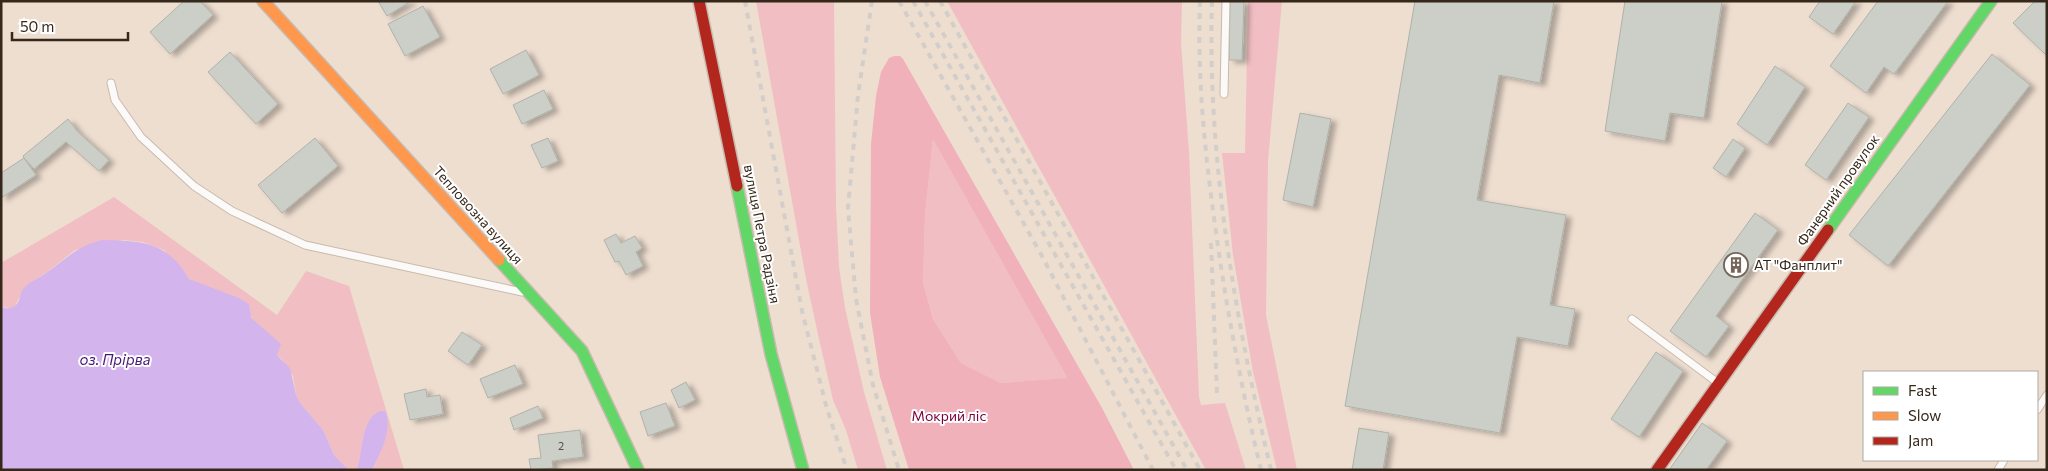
<svg xmlns="http://www.w3.org/2000/svg" width="2048" height="471" font-family="Commissioner,sans-serif">
	<style>
		.green { fill: #f1bec3 }
		.forest { fill: #f0b1bb; fill-rule: evenodd }
		.water { fill: #d3b4ed }
		.building { fill: #cbcfc7; stroke: #afb2aa; filter: url(#shadow) }
		.lines { fill: none; stroke-linecap: round; stroke-linejoin: round }
		.lane-casing { stroke: #c8baae; stroke-width: 9 }
		.fast-casing { stroke: #c8baae; stroke-width: 14 }
		.slow-casing { stroke: #c8baae; stroke-width: 14 }
		.jam-casing { stroke: #c8baae; stroke-width: 14 }
		.lane { stroke: #fcfaf8; stroke-width: 7 }
		.fast { stroke: #63d668; stroke-width: 11 }
		.slow { stroke: #ff974d; stroke-width: 11 }
		.jam { stroke: #b3261e; stroke-width: 11 }
		.rail { stroke: #d3cec9; stroke-width: 4; stroke-dasharray: 6 6; stroke-linecap: butt }
		.labels { text-anchor: middle; stroke-width: 4; stroke-linejoin: round; paint-order: stroke }
		.number-label { font-size: 11px; fill: #5a5145 }
		.street-label { font-size: 14px; fill: #35271a; stroke: #fff }
		.poi-label { font-size: 14px; fill: #35271a; stroke: #fff; text-anchor: start }
		.park-label { font-size: 14px; fill: #7a0039; stroke: #fff }
		.water-label { font-size: 15px; font-style: italic; fill: #4a1978; stroke: #fff }
	</style>
	<defs>
		<filter id="shadow"><feDropShadow dx="5.5" dy="3" stdDeviation="2.5" flood-color="#0004"/></filter>
	</defs>
	<rect width="100%" height="100%" fill="#eeded0"/>
	<!-- green -->
	<path class="green" d="M756,1H834L836,206L839,267L845,308L864,392L887,470H858L846,430L833,400L819,339L806,279Z
		M947,1H1182L1181,43L1189,152L1199,397L1201,405L1225,403L1246,470H1206Z
		M1248,1H1282L1268,161L1266,315L1297,470H1277L1253,372L1233,255L1222,153H1245Z
		M933,138L1068,378L1001,383L961,363L933,319L923,282L925,215Z
		M114,197L277,315L306,271L349,286L404,470H372C381,452 389,435 387,414L376,413C361,425 363,451 357,469L349,470L334,455L323,430L301,404L296,395L293,376L282,359L277,355L280,344C270,335 253,326 249,313L189,279L184,271L164,250L143,242L124,240L75,250L47,272L25,287L15,306L11,308L1,307V263Z"/>
	<!-- forest -->
	<path class="forest" d="M894,56H900L903,59L1102,408L1134,470H909L880,377L870,313L871,144L876,96L881,72L889,58ZM933,139L1067,377V378L1001,383L961,363L933,319L923,282L925,215Z"/>
	<!-- water -->
	<path class="water" d="M102,240C142,241 167,241 189,279L239,298L249,304L251,318L281,344L277,355L290,368L296,395L301,404L323,430L334,455L349,470H1V307C6,309 11,309 16,305C21,301 19,293 24,288C29,282 40,278 46,273C66,259 77,246 102,240Z
		M381,411L386,412C392,431 381,452 372,470H354L357,469C363,452 361,416 381,411Z"/>
	<!-- building -->
	<path class="building" d="M184,1H200L213,15L170,54L150,32Z
		M378,1H411L387,16Z
		M1230,1H1244L1242,60H1229Z
		M1415,1H1554L1540,83L1499,75L1477,200L1566,215L1550,305L1575,309L1568,346L1517,337L1500,433L1345,406Z
		M1625,1H1722L1704,118L1670,113L1665,141L1605,131Z
		M1820,1H1856L1833,34L1809,17Z
		M1878,1H1948L1894,74L1884,67L1866,93L1830,66Z
		M2035,1H2047V52L2045,54L2013,23Z
		M423,6L440,37L405,56L388,24Z
		M526,50L539,75L503,94L490,69Z
		M230,52L278,104L256,124L208,72Z
		M1992,54L2030,85L1888,266L1849,235Z
		M1775,66L1805,87L1767,145L1737,124Z
		M544,90L553,109L522,124L513,105Z
		M1848,103L1869,117L1826,180L1805,165Z
		M1300,113L1331,119L1313,207L1283,200Z
		M68,119L78,132L109,160L99,171L66,142L34,169L24,158L36,175L1,198V173L24,158L23,156Z
		M315,138L338,166L282,213L258,185Z
		M548,138L558,161L542,168L531,145Z
		M1733,139L1745,148L1726,177L1713,168Z
		M1755,213L1778,230L1716,316L1729,326L1706,357L1670,331Z
		M616,234L621,243L635,236L642,248L636,252L643,266L626,275L619,261L615,262L604,240Z
		M462,332L482,345L468,365L448,351Z
		M1656,352L1683,371L1639,437L1611,419Z
		M515,365L523,384L488,398L480,379Z
		M686,382L695,400L679,408L671,390Z
		M426,389L427,397L440,395L443,414L410,420L404,394Z
		M666,403L675,426L648,436L640,412Z
		M538,406L543,418L514,430L510,418Z
		M1702,423L1727,441L1706,470H1669Z
		M1359,428L1389,433L1383,470H1352Z
		M580,430L583,457L552,461L553,468L531,470L529,459L541,458L538,435Z"/>
	<g class="lines">
		<defs>
			<path id="lane" d="M111,83L115,100L141,137L194,186L232,211L305,245L522,292
				M1224,94L1226,1
				M1632,319L1718,383
				M2037,410L2047,395
				M1998,470L2004,460"/>
			<path id="fast" d="M737,186L771,354L803,470
				M1828,230L1991,1
				M499,260L582,351L638,470"/>
			<path id="slow" d="M263,1L499,260"/>
			<path id="jam" d="M699,1L737,186
				M1657,470L1828,230"/>
		</defs>
		<!-- lane casing -->
		<use href="#lane" class="lane-casing"/>
		<!-- fast casing -->
		<use href="#fast" class="fast-casing"/>
		<!-- slow casing -->
		<use href="#slow" class="slow-casing"/>
		<!-- jam casing -->
		<use href="#jam" class="jam-casing"/>
		<!-- lane -->
		<use href="#lane" class="lane"/>
		<!-- fast -->
		<use href="#fast" class="fast"/>
		<!-- slow -->
		<use href="#slow" class="slow"/>
		<!-- jam -->
		<use href="#jam" class="jam"/>
		<!-- rail -->
		<path class="rail" d="M745,1L802,311L827,409L847,470
			M872,1L858,95L848,208L856,299L873,385L899,470
			M899,1L1042,256L1153,470
			M913,1L1176,470
			M925,1L1187,470
			M940,1L1200,470
			M1200,1C1197,78 1205,155 1216,232C1227,312 1242,391 1261,470
			M1212,1C1207,157 1235,319 1271,470
			M1211,243L1217,394"/>
	</g>
	<!-- icons -->
	<defs>
		<symbol id="building-ring" viewBox="-11 -11 22 22"><circle r="9.5" fill="#fff" stroke="#76675a" stroke-width="1.5"/><path d="M-4-6H4V6H1V3H-1V6H-4ZM-2.5-4.3h1.7v1.8h-1.7ZM.8-4.3h1.7v1.8H.8ZM-2.5-1h1.7V.8h-1.7ZM.8-1h1.7V.8H.8Z" fill="#76675a"/></symbol>
	</defs>
	<g fill-rule="evenodd">
		<use href="#building-ring" x="1722" y="251" width="28" height="28"/>
	</g>
	<g class="labels">
		<!-- number labels -->
		<g class="number-label">
			<text x="561" y="450">2</text>
		</g>
		<!-- street labels -->
		<g class="street-label">
			<text transform="translate(1838 190) rotate(-55)" y="5">Фанерний провулок</text>
			<text transform="translate(478 215) rotate(48)" y="5">Тепловозна вулиця</text>
			<text transform="translate(762 234) rotate(79)" y="5">вулиця Петра Радзіня</text>
		</g>
		<!-- poi labels -->
		<g class="poi-label">
			<text x="1754" y="270">АТ "Фанплит"</text>
		</g>
		<!-- park labels -->
		<g class="park-label">
			<text x="949" y="421">Мокрий ліс</text>
		</g>
		<!-- water labels -->
		<g class="water-label">
			<text x="115" y="365">оз. Прірва</text>
		</g>
	</g>
	<!-- border -->
	<rect width="2048" height="471" fill="none" stroke="#35271a" stroke-width="5"/>
	<!-- legend -->
	<rect x="1863" y="371" width="175" height="90" fill="#ffffff" stroke="#aea9a3"/>
	<rect x="1873" y="387" width="25" height="8" fill="#63d668" stroke="#aea9a3"/>
	<text x="1908" y="396" font-size="15" fill="#35271a">Fast</text>
	<rect x="1873" y="412" width="25" height="8" fill="#ff974d" stroke="#aea9a3"/>
	<text x="1908" y="421" font-size="15" fill="#35271a">Slow</text>
	<rect x="1873" y="437" width="25" height="8" fill="#b3261e" stroke="#aea9a3"/>
	<text x="1908" y="446" font-size="15" fill="#35271a">Jam</text>
	<!-- scale -->
	<path d="M12 32v8h116v-8" fill="none" stroke="#35271a" stroke-width="2.5"/>
	<text x="20" y="32" font-size="15" fill="#35271a" stroke="#ffffff" stroke-width="4" paint-order="stroke">50 m</text>
</svg>
